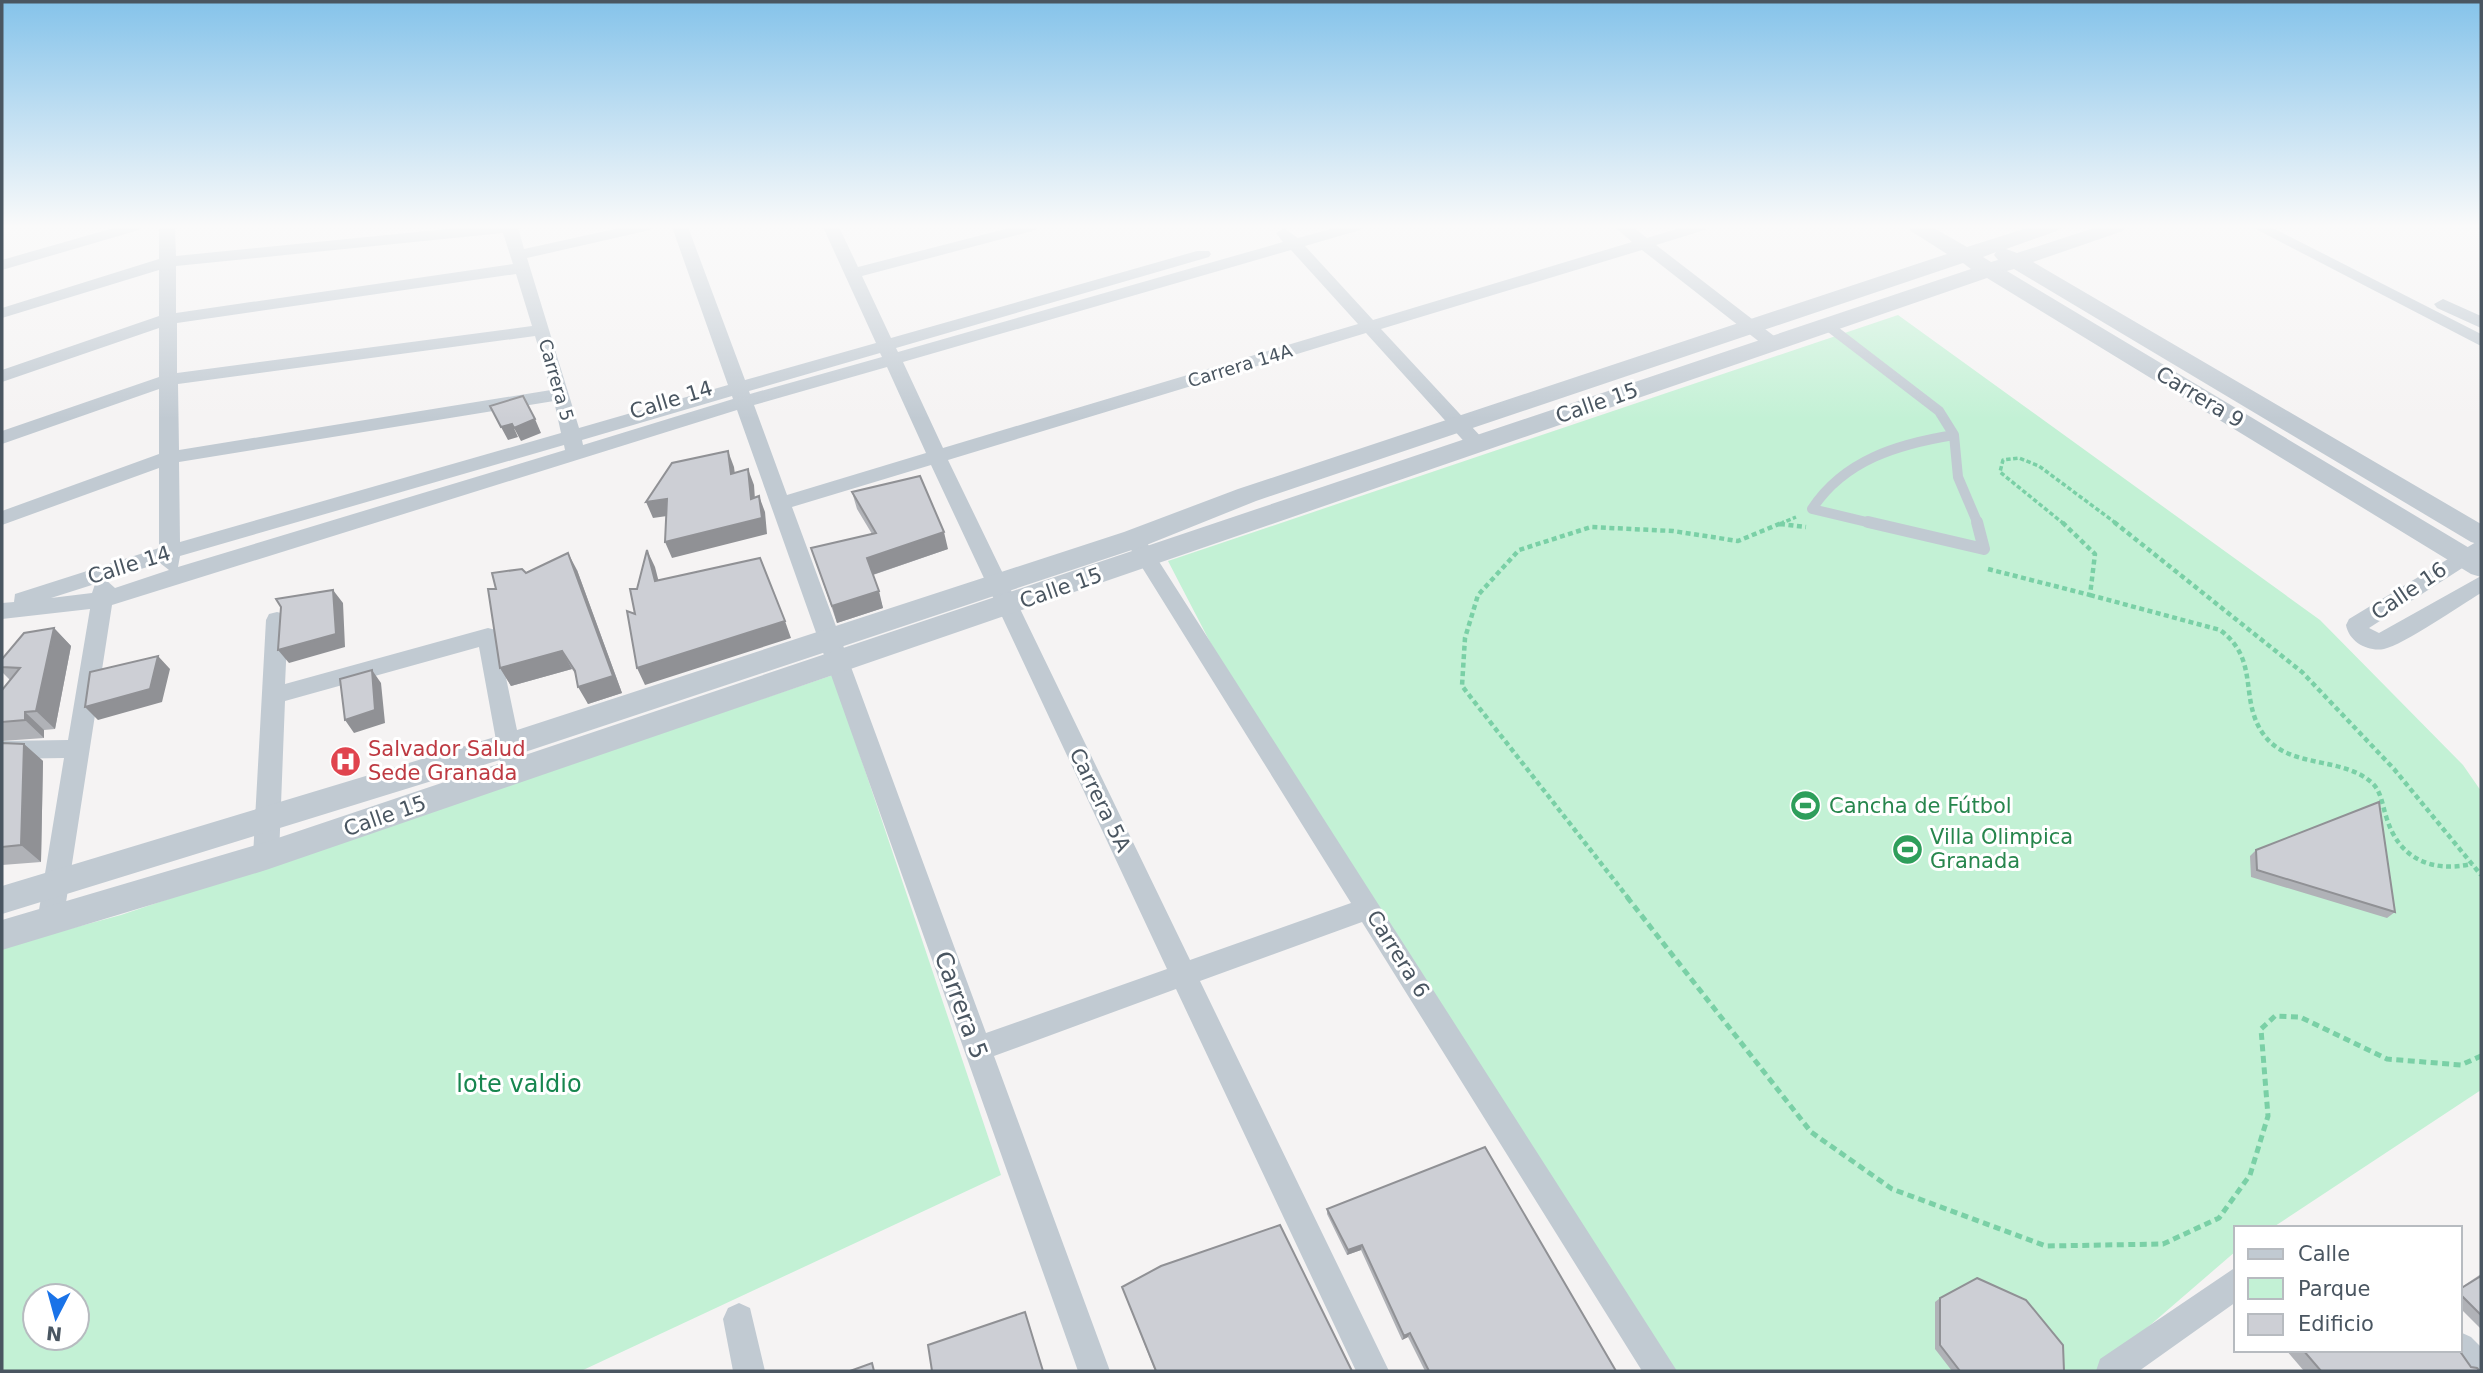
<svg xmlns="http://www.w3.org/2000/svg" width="2483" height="1373" font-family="'DejaVu Sans',sans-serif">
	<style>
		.green { fill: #c3f1d5; fill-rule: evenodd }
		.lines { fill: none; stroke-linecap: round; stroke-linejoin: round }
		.path-far2 { stroke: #7ad0a6; stroke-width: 3.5; stroke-dasharray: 4.5 2.5; stroke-linecap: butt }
		.path-far1 { stroke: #7ad0a6; stroke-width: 4.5; stroke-dasharray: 5 3.5; stroke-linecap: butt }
		.path { stroke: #7ad0a6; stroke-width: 5; stroke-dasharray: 7 4.5; stroke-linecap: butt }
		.service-far1 { stroke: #c1cad2; stroke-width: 10 }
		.service { stroke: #c1cad2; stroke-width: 12 }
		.minor { fill: #c1cad2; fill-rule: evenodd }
		.tertiary { fill: #c1cad2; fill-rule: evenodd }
		.wall { fill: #b0b2b7 }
		.shaded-wall { fill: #909195 }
		.building { fill: #cdcfd5; stroke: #909195; stroke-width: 2 }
		.labels { text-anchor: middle; stroke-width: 6; stroke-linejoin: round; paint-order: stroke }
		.far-street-label { font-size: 18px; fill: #4a5661; stroke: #fff }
		.street-label { font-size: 21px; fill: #4a5661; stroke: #fff }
		.health-label { font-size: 21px; fill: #be3a42; stroke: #fff; text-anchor: start }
		.leisure-label { font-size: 21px; fill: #27864d; stroke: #fff; text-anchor: start }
		.near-street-label { font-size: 24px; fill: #4a5661; stroke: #fff }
		.near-park-label { font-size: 24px; fill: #17864f; stroke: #fff }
	</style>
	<rect width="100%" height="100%" fill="#f5f3f3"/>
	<!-- green -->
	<path class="green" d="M1898,315L2320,620L2463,765L2481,791V1090L2272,1228H2236V1251L2097,1371H1663L1250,719L1168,561Z
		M833,675L1001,1175L581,1371H2V947L121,915ZM35,1296H77V1338H35Z"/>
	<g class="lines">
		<!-- path-far2 -->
		<path class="path-far2" d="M1780,524L1796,517
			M2064,524L2000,472L2003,460L2019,458L2039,466L2117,524"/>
		<!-- path-far1 -->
		<path class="path-far1" d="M2114,522L2302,672L2394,769L2481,875
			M1780,524L1806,527
			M1988,569L2090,595L2095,554L2062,522
			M2090,595L2220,630C2261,660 2238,700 2264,735C2289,769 2341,756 2371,782C2381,790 2382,804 2386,816C2398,858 2430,873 2472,864
			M1629,899L1462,686L1465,638L1478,595L1519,550L1591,527L1673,531L1738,541L1784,522"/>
		<!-- path -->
		<path class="path" d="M1627,897L1811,1132L1892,1189L2046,1246L2163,1244L2219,1218L2250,1175L2268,1116L2261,1029L2275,1016L2300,1017L2387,1059L2461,1065L2481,1056"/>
		<!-- service-far1 -->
		<path class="service-far1" d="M1827,325L1939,411L1954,435
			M1954,435L1958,477L1978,524
			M1875,524L1812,509C1844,460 1898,444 1954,435"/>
		<!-- service -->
		<path class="service" d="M1868,522L1984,549L1977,522"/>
		<!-- minor -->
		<path class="minor" d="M117,227H141L139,230L2,270V260Z
			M159,227H175L176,256L467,227H518L524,249L624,227H652L650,230L527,258L579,428L728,385L672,227H688L745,380L876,343L823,227H839L858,267L1013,227H1038L1036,230L862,276L891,338L1197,251H1209L1211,254L1209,257L896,348L898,352L1283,242L1276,233L1284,228L1298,238L1338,227H1362L1360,230L1305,246L1373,320L1632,242L1615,227H1633L1647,238L1683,227H1707L1705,230L1656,245L1778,339L1781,343L1778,347H1766L1642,250L1381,329L1484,440L1487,444L1484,448H1470L1366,333L948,460L1190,960L1351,903L1125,540L1135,533L1142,535L1677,1371H1642L1362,922L1200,981L1389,1371H1356L1176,989L994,1056L1110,1371H1078L737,410L112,605L63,922L59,930L50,933L41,930L37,922L64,758L2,759V741L68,740L90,609L2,619V603L14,602L15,594L159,548V468L2,525V511L159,454V389L2,444V431L159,377V328L2,382V370L159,316V270L2,318V308L159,259ZM503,233L513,264L176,313V266ZM1291,250L1358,324L943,448L903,362ZM516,274L532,326L177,373V323ZM535,336L551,390L179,450L178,384ZM880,353L882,357L750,394L749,391ZM887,367L926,453L787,495L754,405ZM732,396L733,399L583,445L582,440ZM554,401L561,433L180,542L179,462ZM564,445L565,450L178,567L180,556ZM931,465L1167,969L986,1033L792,507ZM160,563L169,570L115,588L106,580ZM95,584L92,593L51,598Z
			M2252,227H2271L2481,334V346Z
			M2443,299L2481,316V328L2437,308L2434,304Z
			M2481,539V556L2369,628L2379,633L2481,576V593C2461,605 2403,645 2384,649C2368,652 2349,642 2346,625L2349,619Z
			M277,612L285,614L288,620L285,684L488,628L496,630L526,773L522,780L514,783L506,780L502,773L479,647L285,701L279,856L275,863L266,867L257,863L253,856L266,620L269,614Z
			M2236,1267V1302L2139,1371H2096L2100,1359Z
			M739,1303L750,1308L765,1371H733L723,1319L728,1308Z
			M2460,1332L2471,1337L2481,1347V1371H2459L2445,1350H2460Z"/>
		<!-- tertiary -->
		<path class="tertiary" d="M1908,227H1932L1967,247L2030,227H2061L2057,231L2006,249L2017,253L2097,227H2126L2123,231L2033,262L2481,524V545L2471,542L2014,269L2007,271L2481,555V577L2471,574L1987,278L266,870L2,950V920L266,842L1971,269L1963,263L1256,501L1144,546L519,754L2,914V886L508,733L1124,532L1238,489L1947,254L1911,231ZM1996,252L1994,255L1998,260L1991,262L1983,257Z"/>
	</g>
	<!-- wall -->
	<path class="wall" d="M852,492L948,549L873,575L883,608L837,623L811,548L872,534L857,509Z
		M577,570L622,693L588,704L576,675L572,669L511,686L500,668L496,589L526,573Z
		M54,628L71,646L55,729L44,730V738L2,741V690L10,680L2,672V659Z
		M2,743L24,744L43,761L41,862L2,865Z
		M2256,850L2395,912L2387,918L2251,877L2250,856Z
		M1327,1209L1616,1371H1425L1408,1337L1402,1340L1361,1250L1347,1255L1327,1214Z
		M2481,1274V1329L2460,1308V1288Z
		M1122,1287L1352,1371H1155Z
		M1940,1298L2064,1371H1952L1935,1349V1302Z
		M2286,1350H2459L2471,1367L2480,1371H2304Z"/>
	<!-- shaded-wall -->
	<path class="shaded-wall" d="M535,419L541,433L521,441L514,428Z
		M512,424L518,437L508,440L501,427Z
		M728,451L734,467L737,490L731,474Z
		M748,469L754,485L756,514L751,499Z
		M759,496L765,512L767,534L672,558L665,542Z
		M667,499L674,515L653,518L646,502Z
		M944,532L948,549L872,575L867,558Z
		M647,550L655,567L663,598L655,581Z
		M568,553L577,570L622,693L588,704L578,687Z
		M333,590L343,603L345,647L289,663L278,650Z
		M879,591L883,608L837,623L832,606Z
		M785,621L791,638L645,685L637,668Z
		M54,628L71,646L55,729L36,711Z
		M562,651L572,669L511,686L500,668Z
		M158,656L170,669L162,702L98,720L85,707Z
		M372,670L381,683L385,723L354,733L345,720Z
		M25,712L44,730V738L25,720Z
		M24,744L43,761L41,862L21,845Z
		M1362,1245L1361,1250L1347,1255L1348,1250Z
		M1410,1333L1408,1337L1402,1340L1404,1336Z"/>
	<!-- building -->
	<path class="building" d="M523,396L535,419L514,428L512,424L501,427L490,406Z
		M728,451L731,474L748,469L751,499L759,496L762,518L665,542L667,499L646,502L672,463Z
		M920,476L944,532L867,558L879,591L832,606L811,548L876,533L852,492Z
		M647,550L655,581L760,558L785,621L637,668L627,611L635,614L630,589H637Z
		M568,553L613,676L578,687L575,671L562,651L500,668L488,589H496L492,573L522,569L526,573Z
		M333,590L336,634L278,650L281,607L276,599Z
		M54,628L36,711L25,712V720L2,722V690L20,668L2,667V659L24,633Z
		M158,656L150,689L85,707L90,672Z
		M372,670L375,710L345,720L340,679Z
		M2,743L24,744L21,845L2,847Z
		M2379,802L2395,912L2257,870L2256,850Z
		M1485,1147L1616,1371H1429L1410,1333L1404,1336L1362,1245L1348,1250L1327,1209Z
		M1280,1225L1352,1371H1156L1122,1287L1161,1266Z
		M2481,1276V1315L2460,1294V1289Z
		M1977,1278L2026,1300L2063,1345L2064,1371H1960L1940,1345V1298Z
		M1025,1312L1043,1371H932L928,1345Z
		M2303,1350H2459L2471,1367L2477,1368L2480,1371H2321Z
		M872,1363L874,1371H850Z"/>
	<!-- sky -->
	<linearGradient id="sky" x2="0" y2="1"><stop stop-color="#85c3ea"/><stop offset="0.54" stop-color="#fafafa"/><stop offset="1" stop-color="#fafafa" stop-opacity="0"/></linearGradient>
	<rect width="2483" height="419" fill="url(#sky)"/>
	<!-- icons -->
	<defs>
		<symbol id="hospital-disc" viewBox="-11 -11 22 22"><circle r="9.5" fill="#e0444e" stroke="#fff"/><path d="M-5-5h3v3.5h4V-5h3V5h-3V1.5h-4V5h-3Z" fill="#fff"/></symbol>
		<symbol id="stadium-disc" viewBox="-11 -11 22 22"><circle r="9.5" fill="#2e9e5b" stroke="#fff"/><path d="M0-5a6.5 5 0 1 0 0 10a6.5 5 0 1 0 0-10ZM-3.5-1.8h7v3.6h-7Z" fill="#fff"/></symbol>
	</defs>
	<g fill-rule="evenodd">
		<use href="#hospital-disc" x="328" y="744" width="35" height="35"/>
		<use href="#stadium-disc" x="1788" y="788" width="35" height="35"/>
		<use href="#stadium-disc" x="1890" y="832" width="35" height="35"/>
	</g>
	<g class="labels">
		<!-- far-street labels -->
		<g class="far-street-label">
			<text transform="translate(1240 366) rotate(-17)" y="6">Carrera 14A</text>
			<text transform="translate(556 380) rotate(74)" y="6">Carrera 5</text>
		</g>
		<!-- street labels -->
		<g class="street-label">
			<text transform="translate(2200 397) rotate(31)" y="7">Carrera 9</text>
			<text transform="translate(671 400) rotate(-17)" y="7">Calle 14</text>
			<text transform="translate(1597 403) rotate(-19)" y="7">Calle 15</text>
			<text transform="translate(129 565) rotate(-17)" y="7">Calle 14</text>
			<text transform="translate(1061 588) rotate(-19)" y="7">Calle 15</text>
			<text transform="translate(2409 591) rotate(-34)" y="7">Calle 16</text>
			<text transform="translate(1100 800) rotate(64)" y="7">Carrera 5A</text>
			<text transform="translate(385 816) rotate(-19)" y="7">Calle 15</text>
			<text transform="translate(1398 954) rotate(58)" y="7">Carrera 6</text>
		</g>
		<!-- health labels -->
		<g class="health-label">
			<text x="368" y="756">Salvador Salud<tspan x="368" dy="24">Sede Granada</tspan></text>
		</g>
		<!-- leisure labels -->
		<g class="leisure-label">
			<text x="1829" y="813">Cancha de Fútbol</text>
			<text x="1930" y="844">Villa Olimpica<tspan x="1930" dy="24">Granada</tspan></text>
		</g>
		<!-- near-street labels -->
		<g class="near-street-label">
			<text transform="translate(961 1005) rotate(70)" y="8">Carrera 5</text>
		</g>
		<!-- near-park labels -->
		<g class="near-park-label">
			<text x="519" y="1092">lote valdio</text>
		</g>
	</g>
	<!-- border -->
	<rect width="2483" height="1373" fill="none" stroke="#4a5661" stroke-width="7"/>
	<!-- legend -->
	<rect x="2234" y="1226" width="228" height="126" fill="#ffffff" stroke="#b7bbc0" stroke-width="2"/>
	<rect x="2248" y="1249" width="35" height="10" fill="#c1cad2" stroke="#b7bbc0" stroke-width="2"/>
	<text x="2298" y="1261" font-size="21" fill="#4a5661">Calle</text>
	<rect x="2248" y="1278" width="35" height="21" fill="#c3f1d5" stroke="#b7bbc0" stroke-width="2"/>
	<text x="2298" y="1296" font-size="21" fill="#4a5661">Parque</text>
	<rect x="2248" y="1314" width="35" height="21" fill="#cdcfd5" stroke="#b7bbc0" stroke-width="2"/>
	<text x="2298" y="1331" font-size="21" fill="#4a5661">Edificio</text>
	<!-- north arrow -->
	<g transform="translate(56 1317) rotate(186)"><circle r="33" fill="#ffffff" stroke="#b7bbc0" stroke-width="2"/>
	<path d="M0-5L12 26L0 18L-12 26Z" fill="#1a73e8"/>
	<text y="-10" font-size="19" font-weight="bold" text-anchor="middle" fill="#4a5661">N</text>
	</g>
</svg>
